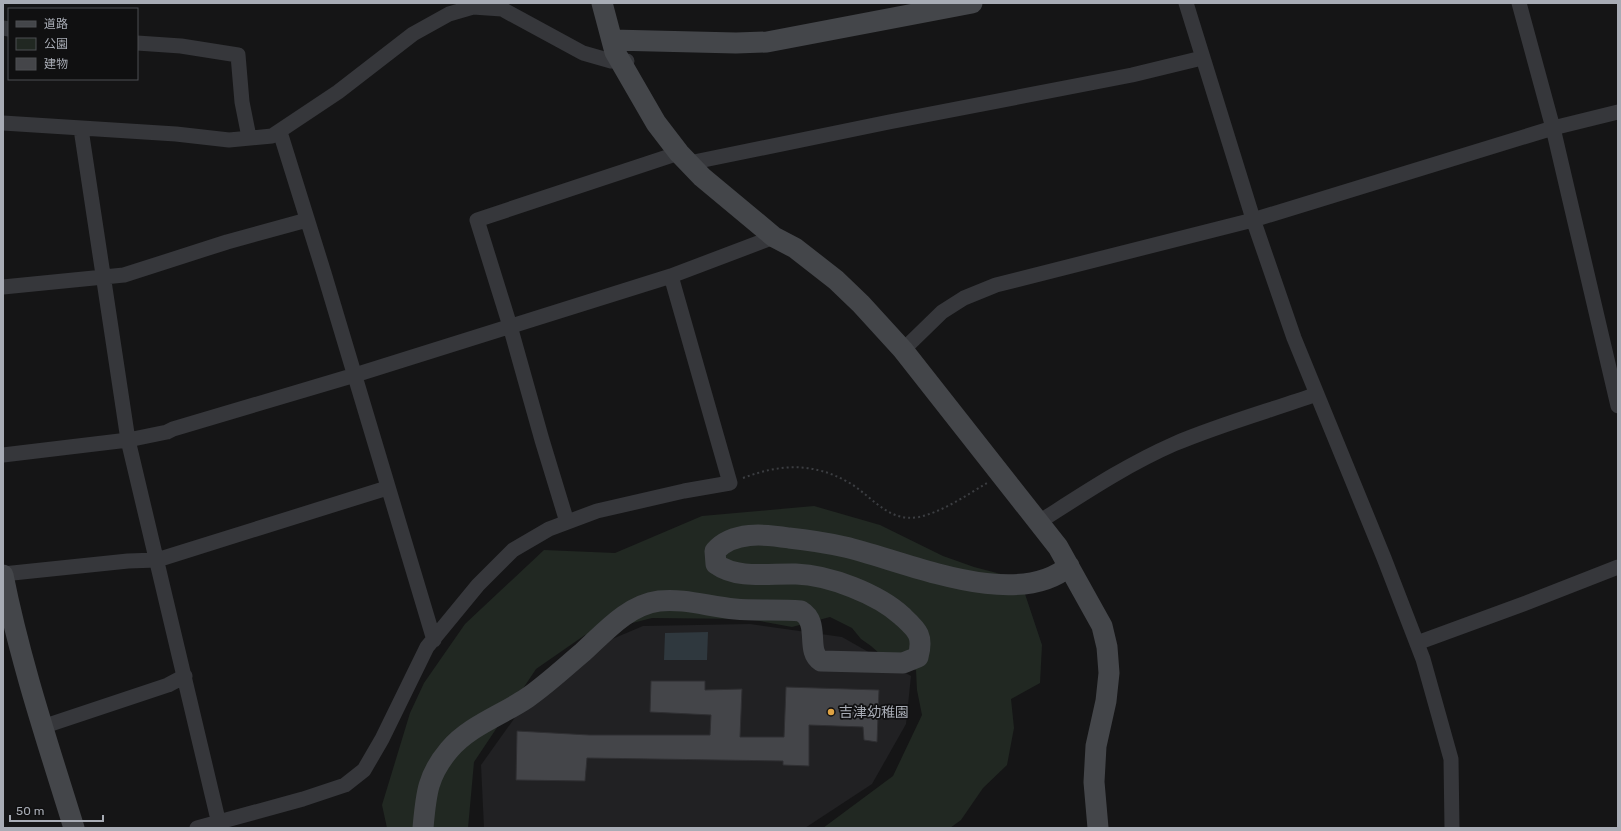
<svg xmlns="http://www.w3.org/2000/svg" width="1621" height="831" font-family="Rubik,'Noto Sans JP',sans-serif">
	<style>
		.built { fill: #212123 }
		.green { fill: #212822 }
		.water { fill: #2f383e }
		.building { fill: #444549; stroke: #2f2f32 }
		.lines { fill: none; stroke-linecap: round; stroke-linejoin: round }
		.path { stroke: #3c3e42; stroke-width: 2; stroke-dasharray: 2 3; stroke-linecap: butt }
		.street { stroke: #36373b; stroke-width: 15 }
		.secondary { stroke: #44464a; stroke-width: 21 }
		.poi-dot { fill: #dfa343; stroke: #101011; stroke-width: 1.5 }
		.labels { text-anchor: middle; stroke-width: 3.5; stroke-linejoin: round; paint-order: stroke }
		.poi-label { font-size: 14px; fill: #a8acb5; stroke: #101011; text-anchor: start }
	</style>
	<rect width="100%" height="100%" fill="#151516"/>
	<!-- built -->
	<path class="built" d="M750,624L842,637L911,676L906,724L872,784L805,828H484L481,765L553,664L643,626Z"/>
	<!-- green -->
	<path class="green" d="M814,506L880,525L943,556L974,567L1020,579L1042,645L1040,683L1011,699L1014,728L1007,765L983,788L961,820L950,828H823L893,776L922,715L917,690L916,670L880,654L871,646L861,639L852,628L830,617L792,627L749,619L652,618L585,635L536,669L474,762L468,828H387L382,805L410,713L424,683L465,624L544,550L615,553L702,516Z"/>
	<!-- water -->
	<path class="water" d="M708,632L707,660H664L665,633Z"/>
	<!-- building -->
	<path class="building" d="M651,681H705V690L742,689L740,737H784L786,687L879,690L877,742L864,740L863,727L809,725V766L783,765V761L587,758L585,781L516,780L517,731L589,735H710L711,715L650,712Z"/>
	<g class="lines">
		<!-- path -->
		<path class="path" d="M743,478C780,464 812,462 848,482C871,495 888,523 919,517C942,512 967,495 987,483"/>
		<!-- street -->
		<path class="street" d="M1186,3L1254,222L1294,338L1384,558L1423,659L1451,759L1452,828
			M1519,3L1553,128L1618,406
			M3,28L9,29
			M137,43L181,46L238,55L242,102L249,137
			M3,123L176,134L229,140L272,136L338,92L413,34L449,14L473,7L502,9L583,53L611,61H627
			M81,129L128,440L220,828
			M280,132L324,273L434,640
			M689,163L889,122L1132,75L1202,58
			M3,287L124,275L227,242L307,220
			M903,350L942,312L964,298L996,285L1253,220L1553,128L1618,112
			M3,455L128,440L167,432L173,429L355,375L671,276L774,237
			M567,522L542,440L510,326L477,220L679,153
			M1039,522C1083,494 1126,465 1174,444C1221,424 1269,411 1317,394
			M3,574L128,561L157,560L387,488
			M1417,643L1526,603L1618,567
			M51,724L168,685L185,676
			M197,828L303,799L345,785L364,770L382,739L427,647L478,585L513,550L549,529L597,511L684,491L730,483L671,276"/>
		<!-- secondary -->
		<path class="secondary" d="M602,3L615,52L656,123L679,153L702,177L774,237L795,248L836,280L861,304L903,350L1058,547L1102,626L1107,647L1109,673L1106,701L1096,746L1094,782L1098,828
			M612,40L736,43L767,42L972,3
			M3,575C20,661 48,744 74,828
			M423,828C426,795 427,776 449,750C469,726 502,715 527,698C547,684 564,668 583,652C605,632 628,605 659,601C684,598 710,607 735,609C756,611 779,609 801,611C821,623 805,651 821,661L903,663L918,657C924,635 917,630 902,616C878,594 829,575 796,574C771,573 738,580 716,564L715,551C733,531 764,534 789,538C808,540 827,543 845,547C905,561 1016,612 1069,566"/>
	</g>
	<!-- markers -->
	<circle class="poi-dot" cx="831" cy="712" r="4"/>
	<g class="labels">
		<!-- poi labels -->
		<g class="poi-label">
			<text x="839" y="717">吉津幼稚園</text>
		</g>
	</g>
	<!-- border -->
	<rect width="1621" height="831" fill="none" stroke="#a8acb5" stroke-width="8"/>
	<!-- legend -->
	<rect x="8" y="8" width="130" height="72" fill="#101011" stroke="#4d4e53"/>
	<rect x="16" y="21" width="20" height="6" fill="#44464a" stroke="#4d4e53"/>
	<text x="44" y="28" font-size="12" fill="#a8acb5">道路</text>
	<rect x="16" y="38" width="20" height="12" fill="#212822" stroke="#4d4e53"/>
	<text x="44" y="48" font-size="12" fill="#a8acb5">公園</text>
	<rect x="16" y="58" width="20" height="12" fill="#444549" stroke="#4d4e53"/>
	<text x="44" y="68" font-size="12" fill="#a8acb5">建物</text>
	<!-- scale -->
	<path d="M10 815v6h93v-6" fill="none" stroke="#a8acb5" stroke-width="2"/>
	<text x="16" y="815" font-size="12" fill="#a8acb5" stroke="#101011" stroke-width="3" paint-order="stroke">50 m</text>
</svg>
